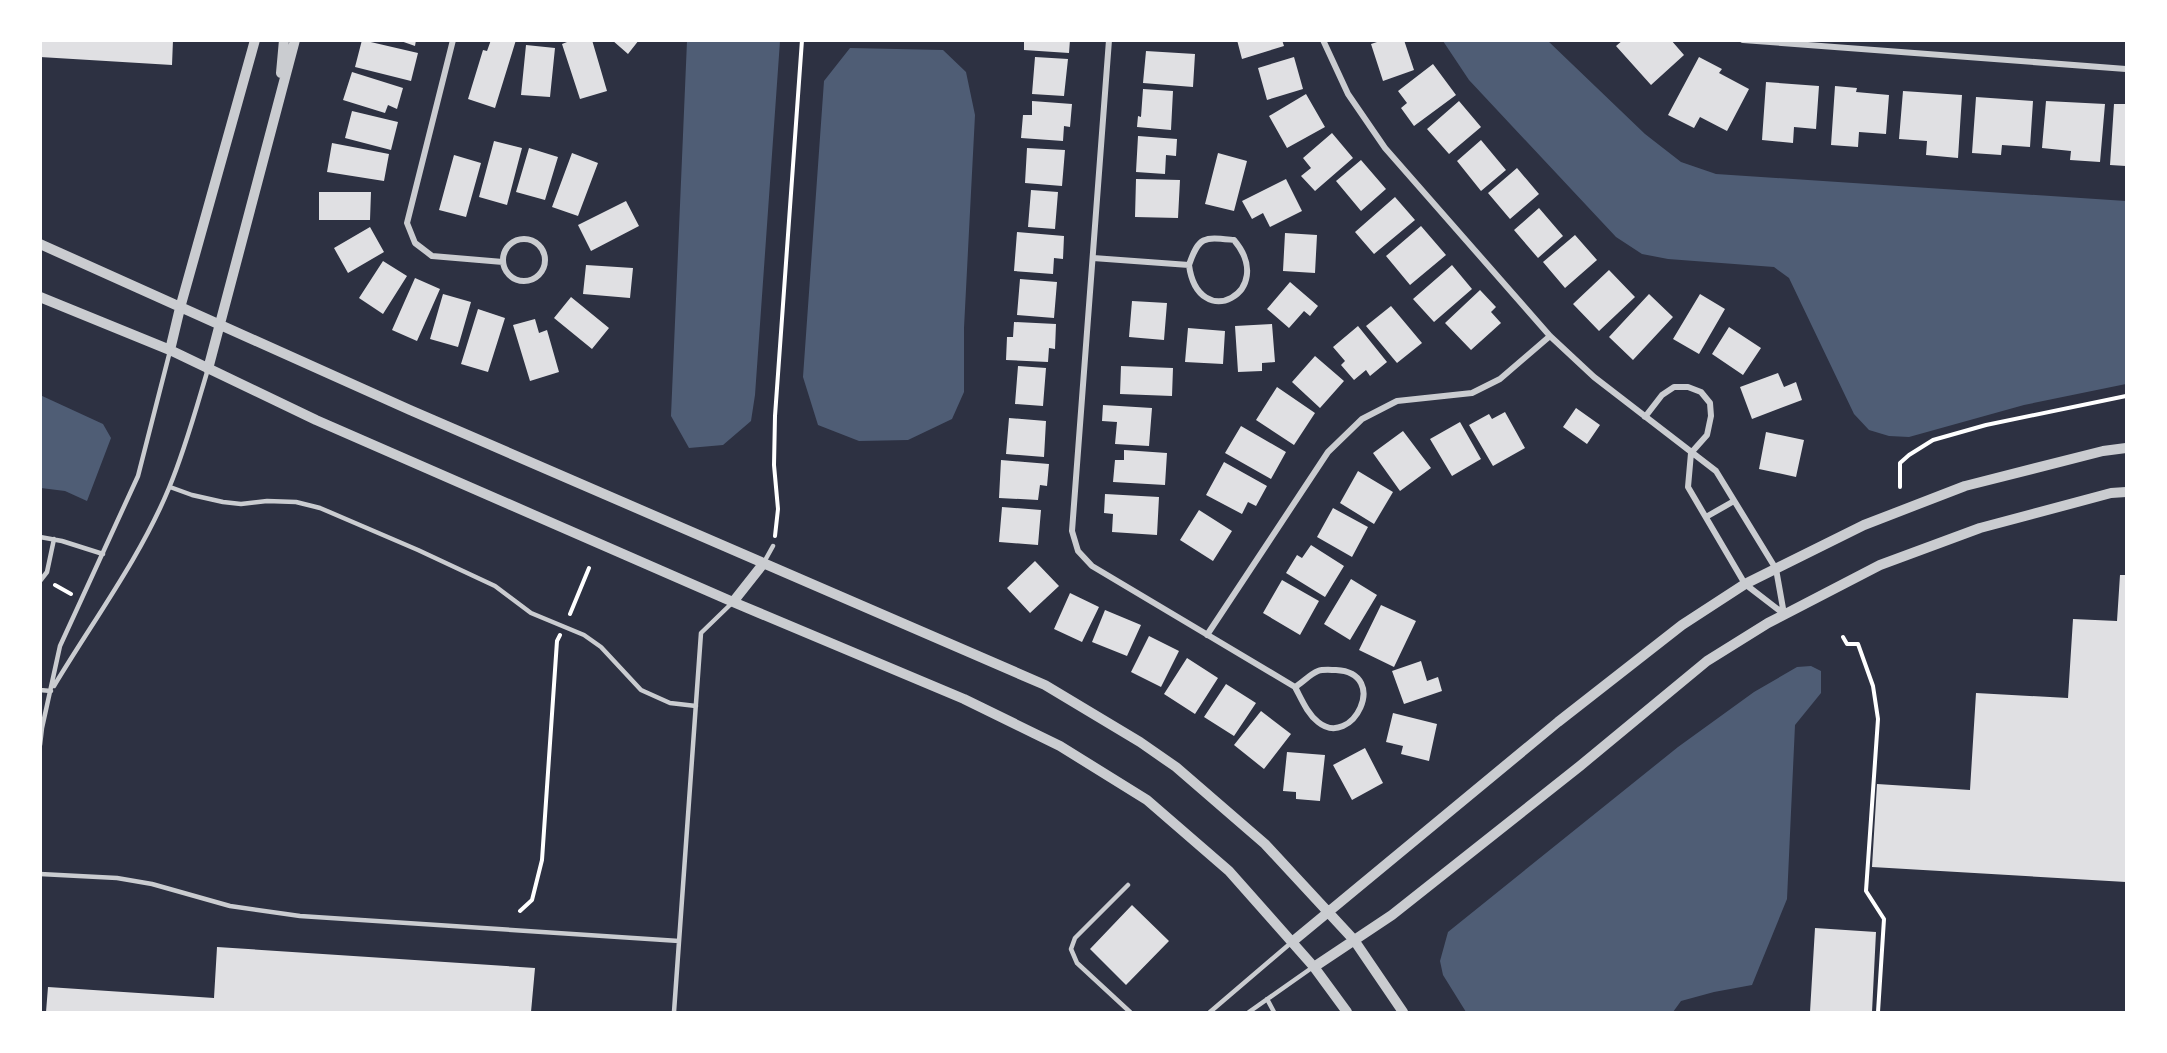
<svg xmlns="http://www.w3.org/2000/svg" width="2167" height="1053" font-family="'Source Sans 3',sans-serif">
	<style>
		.water { fill: #4f5d75 }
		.building { fill: #e0e0e3 }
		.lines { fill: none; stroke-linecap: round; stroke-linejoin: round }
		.path { stroke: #fff; stroke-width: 4 }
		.service { stroke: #caccd0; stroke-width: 4.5 }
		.minor { stroke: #caccd0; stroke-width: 6 }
		.tertiary { stroke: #caccd0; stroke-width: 10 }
	</style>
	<rect width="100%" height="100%" fill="#2d3142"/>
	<!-- water -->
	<path class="water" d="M687,41H780L755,395L751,421L723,445L689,448L671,416Z
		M1443,41H1548L1645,134L1681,162L1716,174L2126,201V384L2024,405L1909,437L1889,436L1869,430L1854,414L1789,278L1774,267L1668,259L1642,254L1616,237L1469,80Z
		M850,48L943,50L966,72L975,115L964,328V392L952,419L908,440L859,441L818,425L803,377L824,81Z
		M40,395L103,424L111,438L87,501L65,491L41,488Z
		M1811,666L1821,671V693L1795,725L1787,899L1752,985L1714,992L1681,1001L1673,1012H1466L1443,975L1440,961L1448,932L1678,747L1754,692L1797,667Z"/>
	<!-- building -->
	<path class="building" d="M40,40H173L172,65L40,57Z
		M362,40L418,53L411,81L355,67Z
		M398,40H416L415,46Z
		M491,40H516L495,108L468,99L483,50L487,51Z
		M572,40H592L607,91L580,99L562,44Z
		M612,40H639L628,54Z
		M1024,40H1070L1069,53L1024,50Z
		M1237,40H1282L1284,46L1242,59Z
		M1383,40H1404L1414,70L1383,81L1371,44Z
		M1623,40H1671L1684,55L1651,85L1616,46Z
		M526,45L555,48L550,97L521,95Z
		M1146,51L1195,54L1193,87L1143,83Z
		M1035,57L1068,59L1064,96L1032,94Z
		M1294,57L1303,89L1267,100L1258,68Z
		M1699,57L1722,69L1719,73L1749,89L1727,131L1700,117L1694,128L1668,115Z
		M1433,64L1456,95L1414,126L1401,108L1407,103L1398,91Z
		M352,72L403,88L397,109L388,105L385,113L343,100Z
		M1766,82L1819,86L1816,129L1794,127L1793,143L1762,140Z
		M1835,86L1857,88L1856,92L1889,95L1886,134L1859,132L1858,147L1831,145Z
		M1143,89L1173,91L1171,130L1137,127L1138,116L1141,117Z
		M1903,91L1962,95L1958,158L1926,155L1927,141L1899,139Z
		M1306,94L1325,127L1287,148L1269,116Z
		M1976,97L2033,101L2030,147L2002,145L2001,155L1972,153Z
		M1032,101L1072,104L1070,127L1064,126L1063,141L1021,138L1023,115H1032Z
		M1459,101L1481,127L1449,154L1427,129Z
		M2046,101L2105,104L2100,162L2070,160L2071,151L2042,148Z
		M2114,104H2126V166L2110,165Z
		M352,111L398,122L391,150L345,138Z
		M1332,133L1353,158L1315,191L1301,176L1311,168L1303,158Z
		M1138,136L1177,139L1176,156L1166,155L1165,174L1136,172Z
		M1481,140L1506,170L1481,191L1457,161Z
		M494,141L522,148L507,205L479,197Z
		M332,143L389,154L384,181L327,172Z
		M529,148L558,157L545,200L516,192Z
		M1027,148L1065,150L1062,186L1025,183Z
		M572,153L598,163L578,216L552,207Z
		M1218,153L1247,161L1234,211L1205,204Z
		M454,155L481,163L466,217L439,210Z
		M1361,160L1386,189L1361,211L1336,181Z
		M1517,168L1539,194L1510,219L1488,193Z
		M1136,179L1180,180L1178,218L1135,217Z
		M1286,179L1302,211L1270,227L1263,213L1252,219L1242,201Z
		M1031,190L1058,192L1055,229L1028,227Z
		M319,192H371L370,220H319Z
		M1395,197L1415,220L1374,254L1355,232Z
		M626,201L639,226L591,251L578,225Z
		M1539,208L1563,236L1538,258L1514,230Z
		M1421,226L1446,255L1410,285L1386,256Z
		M370,227L384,252L348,273L334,248Z
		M1017,232L1064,236L1063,259L1054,258L1053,274L1014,271Z
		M1285,233L1317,235L1315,273L1283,271Z
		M1575,235L1597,260L1565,288L1543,262Z
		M383,261L407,276L383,314L359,298Z
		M586,265L633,268L630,298L583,294Z
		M1452,265L1472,289L1434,322L1413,299Z
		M1609,270L1635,297L1599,331L1573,304Z
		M415,278L440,289L417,341L392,330Z
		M1020,279L1057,282L1054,318L1017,315Z
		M1290,282L1318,306L1310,316L1304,311L1289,328L1267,309Z
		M1480,290L1496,307L1491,312L1501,323L1471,350L1445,323Z
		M443,294L471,302L458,347L430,339Z
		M1649,294L1673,317L1633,360L1609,337Z
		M1700,294L1725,309L1699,354L1673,339Z
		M571,297L609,328L592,349L554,318Z
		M1132,301L1167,303L1164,340L1129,337Z
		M1391,306L1422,343L1397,363L1366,326Z
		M478,309L505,318L488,372L461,364Z
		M535,319L539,333L547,330L559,372L530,381L513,325Z
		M1014,322L1056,324L1055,349L1049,348L1048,362L1006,360L1007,337H1013Z
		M1272,324L1275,362L1262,363V371L1238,372L1235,326Z
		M1358,326L1387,362L1370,376L1366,370L1354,380L1341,365L1345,361L1333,347Z
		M1729,327L1761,348L1743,375L1712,354Z
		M1188,328L1225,331L1223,364L1185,362Z
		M1315,356L1344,381L1320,408L1292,382Z
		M1018,366L1046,368L1043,406L1015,404Z
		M1121,366L1173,368L1172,396L1120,394Z
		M1778,373L1784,387L1796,382L1802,400L1752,419L1740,387Z
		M1277,387L1315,413L1294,445L1256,420Z
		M1103,405L1152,408L1149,446L1115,444L1117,422L1102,421Z
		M1576,408L1600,425L1587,444L1563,427Z
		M1505,412L1525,448L1493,466L1469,425L1489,414L1492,419Z
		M1009,418L1046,421L1044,457L1006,454Z
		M1460,422L1481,459L1452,476L1430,439Z
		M1241,426L1286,452L1271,479L1225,453Z
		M1403,431L1431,468L1400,491L1373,453Z
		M1766,432L1804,440L1796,477L1759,469Z
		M1124,450L1167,453L1165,485L1113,482L1115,460H1124Z
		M1001,460L1049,464L1047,486L1040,485L1038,500L999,498Z
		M1224,462L1267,486L1256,506L1248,502L1242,514L1206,495Z
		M1358,471L1393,492L1374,524L1340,503Z
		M1105,494L1159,497L1157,535L1112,532L1113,514L1104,513Z
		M1002,507L1041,510L1038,545L999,542Z
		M1333,508L1368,527L1352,557L1317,537Z
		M1199,510L1232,531L1213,561L1180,540Z
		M1311,545L1344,566L1325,597L1286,573L1297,555L1302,558Z
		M1035,561L1059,586L1030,613L1007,588Z
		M2120,575H2126V882L1872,867L1877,784L1970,790L1976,693L2068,698L2073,619L2117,621Z
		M1351,579L1377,595L1350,640L1324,624Z
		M1282,580L1319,601L1300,635L1263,613Z
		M1070,593L1099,607L1082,642L1054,629Z
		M1381,605L1416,621L1394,667L1359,650Z
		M1105,610L1141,625L1127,656L1092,642Z
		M1149,636L1179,651L1161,687L1131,672Z
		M1187,658L1218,678L1195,714L1164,694Z
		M1421,661L1427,681L1438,677L1442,691L1404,704L1392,671Z
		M1226,684L1256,703L1234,736L1204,717Z
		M1261,711L1291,734L1264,769L1234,745Z
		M1393,713L1437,724L1429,761L1401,754L1403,746L1386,742Z
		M1365,748L1383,783L1352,800L1333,765Z
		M1287,752L1325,755L1320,801L1296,799V792L1283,791Z
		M1132,905L1169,941L1126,985L1090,949Z
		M1815,928L1876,932L1872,1012H1810Z
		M217,947L535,968L531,1012H46L48,987L214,998Z"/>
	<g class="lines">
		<!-- path -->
		<path class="path" d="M1900,487V463L1909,455L1933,440L1986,425L2126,396
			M775,536L778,509L774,465L775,416L802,40
			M55,585L71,594
			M570,614L589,568
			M1843,637L1847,644H1858L1873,686L1878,719L1866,891L1884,919L1878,1012
			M520,911L532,900L542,860L557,641L560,635"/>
		<!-- service -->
		<path class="service" d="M170,487L192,495L223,502L241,504L267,501L296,502L320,508L418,550L495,586L531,613L584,635L601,647L641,690L670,703L696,706
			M40,537L62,541L103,554
			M763,564L773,546
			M40,581L47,572L54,539
			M54,686C93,621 140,558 169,488C185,450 196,409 208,369
			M40,690L51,691
			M40,745L42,728L60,646L138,476L170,351
			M40,874L117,878L152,884L230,906L300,916L679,941
			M1128,885L1075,938L1071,949L1077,963L1130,1012
			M1267,999L1274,1012
			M674,1012L701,633L732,603
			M1210,1012L1292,942
			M1249,1012L1313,967"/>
		<!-- minor -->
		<path class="minor" d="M453,40L407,223L415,243L432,256L503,262
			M1109,40L1072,531L1078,551L1092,566L1295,687C1302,700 1307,713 1318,722C1352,750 1391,673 1336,670C1331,670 1323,669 1318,671C1310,674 1302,683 1295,687
			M1323,40L1348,94L1385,148L1550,336L1594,377L1716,471L1776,569L1784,614
			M1743,40L2126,69
			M503 260a21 21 0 1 1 42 0a21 21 0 1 1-42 0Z
			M1093,258L1189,265C1198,334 1278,292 1234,240C1205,237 1199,235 1189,265
			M1645,417L1662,395L1674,387H1688L1701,392L1710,403L1711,416L1707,435L1691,453L1688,487L1745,584L1784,614
			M1706,517L1734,501
			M1207,635L1328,452L1362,419L1397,401L1472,393L1500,379L1550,336"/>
		<!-- tertiary -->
		<path class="tertiary" d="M281,73L284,40
			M40,244L410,410L1045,685L1140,742L1176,767L1265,844L1354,940L1403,1012
			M40,297L170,350L316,420L733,602L964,699L1060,746L1147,800L1229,871L1314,967L1347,1012
			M170,350L180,308L255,40
			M208,369L295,40
			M733,602L763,564
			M1292,942L1558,722L1682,625L1745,584L1864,525L1965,486L2103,451L2126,448
			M1314,967L1392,915L1580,766L1707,661L1768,623L1880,565L1980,528L2111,493L2126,492"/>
	</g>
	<!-- border -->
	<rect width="2167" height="1053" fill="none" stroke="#ffffff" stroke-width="84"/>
</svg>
